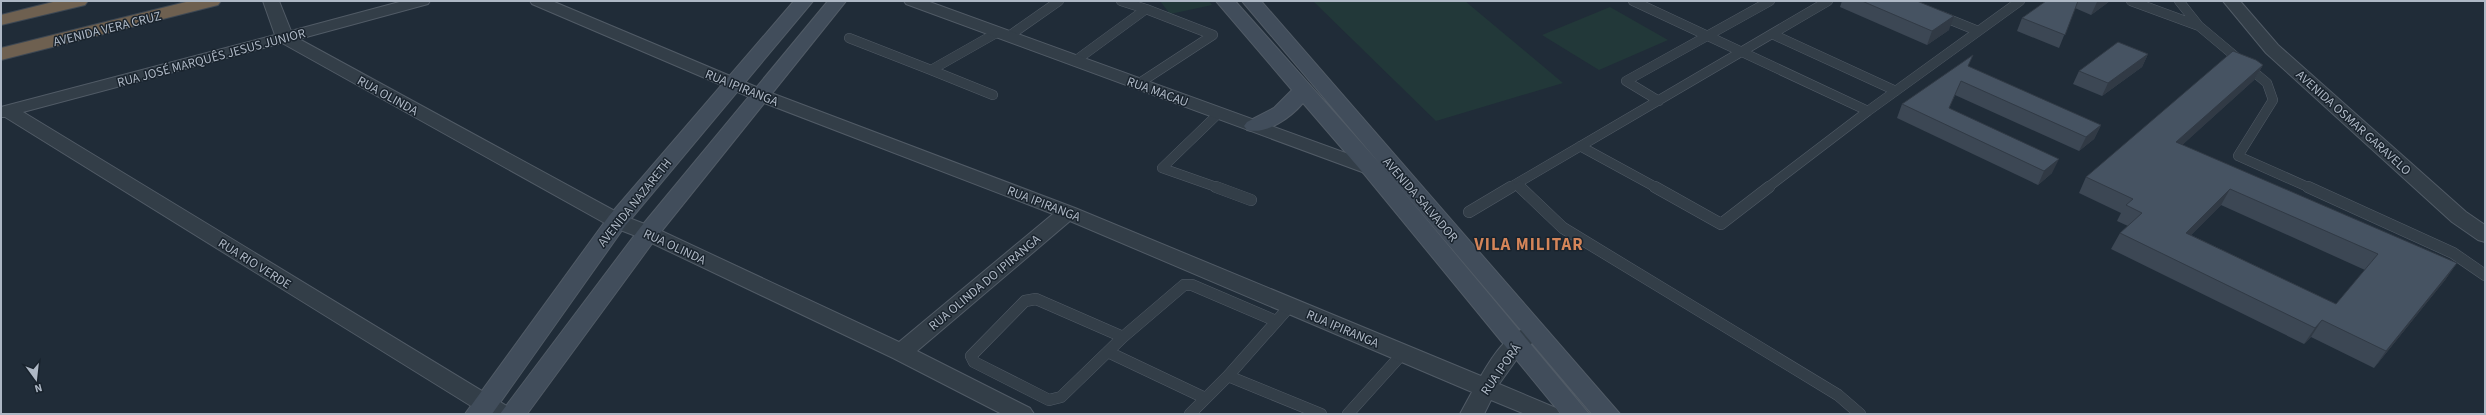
<svg xmlns="http://www.w3.org/2000/svg" width="2486" height="415" font-family="'Source Sans 3',sans-serif">
	<style>
		.green { fill: #223839 }
		.lines { fill: none; stroke-linecap: round; stroke-linejoin: round }
		.lane-far1-casing { stroke: #515b66; stroke-width: 10 }
		.lane-casing { stroke: #515b66; stroke-width: 12 }
		.street-casing { stroke: #515b66; stroke-width: 2 }
		.secondary-casing { stroke: #515b66; stroke-width: 2 }
		.highway-casing { stroke: #3e4853; stroke-width: 2 }
		.lane-far1 { stroke: #333e48; stroke-width: 9 }
		.lane { stroke: #333e48; stroke-width: 11 }
		.street { fill: #333e48; fill-rule: evenodd }
		.secondary { fill: #414d5b; fill-rule: evenodd }
		.highway { fill: #6e6050; fill-rule: evenodd }
		.wall { fill: #3c4754; fill-rule: evenodd }
		.shaded-wall { fill: #313a45 }
		.building { fill: #465362; stroke: #313a45; fill-rule: evenodd }
		.labels { text-anchor: middle; stroke-width: 3; stroke-linejoin: round; paint-order: stroke }
		.street-label { font-size: 13px; fill: #aeb8c5; stroke: #19232d }
		.district-label { font-size: 17px; font-weight: bold; letter-spacing: 1px; fill: #d58559; stroke: #19232d }
	</style>
	<rect width="100%" height="100%" fill="#202c38"/>
	<!-- green -->
	<path class="green" d="M1160,1H1209L1212,5L1170,14Z
		M1313,1H1465L1563,83L1436,121Z
		M1610,7L1668,40L1599,70L1542,35Z"/>
	<g class="lines">
		<defs>
			<path id="lane-far1" d="M1633,1L1868,111
				M2131,1L2199,26
				M2179,1L2199,26L2267,83L2273,100L2238,156L2310,188
				M1941,16L1978,31
				M1772,34L1896,91
				M1009,36L1059,1
				M849,38L931,70
				M1075,61L1146,9L1121,1
				M1138,84L1213,35L1146,9
				M993,95L931,70L998,32
				M1659,101L1626,81L1770,1
				M1580,146L1657,188
				M1516,184L1521,188
				M1219,188L1162,168L1219,113
				M1509,188L1828,1
				M1767,188L1868,111L2020,1"/>
			<path id="lane" d="M1216,187L1251,200
				M1520,187L1563,228L1838,395L1860,414
				M1655,187L1721,224L1769,187
				M2308,187L2453,253L2485,275
				M1469,212L1511,187
				M1036,299L1123,337L1061,397L1049,400L974,362L971,356L1025,301Z
				M1123,337L1184,285H1192L1276,321
				M1108,352L1205,398
				M1228,376L1321,414
				M1190,414L1228,376L1290,306
				M1348,414L1403,353"/>
			<path id="street" d="M263,1H279L291,31L403,1H430L428,4L299,39L624,216L655,228L899,342L1053,214L754,99L532,4L530,1H552L766,91L1075,208L1481,376C1492,357 1507,333 1530,326L1538,328L1541,334L1519,356L1499,384L1556,408L1560,414H1525L1491,400L1484,414H1460L1472,392L1070,221L917,351L1030,408L1034,414H1002L893,358L641,238L610,226L282,43L23,112L510,408L514,414H484L5,117H1V107L275,35Z
				M904,1H927L1387,168L1390,172L1387,176H1373L906,4Z
				M2223,1H2240L2278,45L2466,212L2485,225V242L2478,240L2452,222L2266,53Z"/>
			<path id="secondary" d="M794,1H813L625,226L492,414H465L609,216Z
				M828,1H846L656,238L527,414H500L640,228Z
				M1216,1H1235L1381,165L1589,414H1561L1365,175L1303,103C1291,117 1267,135 1247,130L1244,126L1247,122L1274,108L1292,90Z
				M1242,1H1261L1620,414H1592Z"/>
			<path id="highway" d="M57,1H88L85,5L1,25V15Z
				M190,1H221L218,5L1,60V48Z"/>
		</defs>
		<!-- lane-far1 casing -->
		<use href="#lane-far1" class="lane-far1-casing"/>
		<!-- lane casing -->
		<use href="#lane" class="lane-casing"/>
		<!-- street casing -->
		<use href="#street" class="street-casing"/>
		<!-- secondary casing -->
		<use href="#secondary" class="secondary-casing"/>
		<!-- highway casing -->
		<use href="#highway" class="highway-casing"/>
		<!-- lane-far1 -->
		<use href="#lane-far1" class="lane-far1"/>
		<!-- lane -->
		<use href="#lane" class="lane"/>
		<!-- street -->
		<use href="#street" class="street"/>
		<!-- secondary -->
		<use href="#secondary" class="secondary"/>
		<!-- highway -->
		<use href="#highway" class="highway"/>
	</g>
	<!-- wall -->
	<path class="wall" d="M1842,1H1917L1949,30L1927,45L1840,7Z
		M2046,1H2110L2091,15L2075,8L2059,48L2017,31L2022,18Z
		M2148,54L2142,67L2102,96L2073,84L2079,71Z
		M2263,65L2254,80L2182,145L2457,263L2445,280L2374,368L2311,337L2304,344L2111,249L2120,233L2128,226L2117,221L2121,213L2079,193L2086,177ZM2221,205L2365,270L2336,304L2191,235Z
		M1968,67L2101,125L2094,139L2079,151L1955,95L1949,108L2052,173L2038,185L1897,118L1902,104Z"/>
	<!-- shaded-wall -->
	<path class="shaded-wall" d="M2098,1H2110L2091,15L2097,2Z
		M1954,16L1949,30L1927,45L1932,31Z
		M2148,54L2142,67L2102,96L2108,83Z
		M2263,65L2254,80L2168,158L2176,142Z
		M2101,125L2094,139L2079,151L2086,137Z
		M2059,159L2052,173L2038,185L2044,171Z
		M2230,189L2221,205L2177,249L2186,233Z
		M2457,263L2445,280L2374,368L2386,351Z
		M2322,320L2311,337L2304,344L2315,328Z"/>
	<!-- building -->
	<path class="building" d="M1862,1H1917L1954,16L1932,31Z
		M2046,1H2078L2065,35L2022,18Z
		M2118,42L2148,54L2108,83L2079,71Z
		M2233,51L2256,60L2263,65L2176,142L2457,263L2386,351L2322,320L2315,328L2120,233L2142,213L2126,205L2133,199L2086,177ZM2230,189L2378,254L2336,304L2186,233Z
		M1973,55L1968,66L2101,125L2086,137L1961,81L1949,108L2059,159L2044,171L1902,104Z"/>
	<g class="labels">
		<!-- street labels -->
		<g class="street-label">
			<text transform="translate(107 28) rotate(-14)" y="5">AVENIDA VERA CRUZ</text>
			<text transform="translate(211 57) rotate(-15)" y="5">RUA JOSÉ MARQUÊS JESUS JUNIOR</text>
			<text transform="translate(742 87) rotate(22)" y="5">RUA IPIRANGA</text>
			<text transform="translate(1158 91) rotate(20)" y="5">RUA MACAU</text>
			<text transform="translate(388 95) rotate(29)" y="5">RUA OLINDA</text>
			<text transform="translate(2354 122) rotate(42)" y="5">AVENIDA OSMAR GARAVELO</text>
			<text transform="translate(1421 199) rotate(49)" y="5">AVENIDA SALVADOR</text>
			<text transform="translate(634 202) rotate(-51)" y="5">AVENIDA NAZARETH</text>
			<text transform="translate(1044 203) rotate(21)" y="5">RUA IPIRANGA</text>
			<text transform="translate(675 246) rotate(25)" y="5">RUA OLINDA</text>
			<text transform="translate(255 263) rotate(32)" y="5">RUA RIO VERDE</text>
			<text transform="translate(984 282) rotate(-40)" y="5">RUA OLINDA DO IPIRANGA</text>
			<text transform="translate(1343 328) rotate(23)" y="5">RUA IPIRANGA</text>
			<text transform="translate(1500 369) rotate(-55)" y="5">RUA IPORÁ</text>
		</g>
		<!-- district labels -->
		<g class="district-label">
			<text x="1529" y="250">VILA MILITAR</text>
		</g>
	</g>
	<!-- border -->
	<rect width="2486" height="415" fill="none" stroke="#aeb8c5" stroke-width="4"/>
	<!-- north arrow -->
	<g transform="translate(36 379) rotate(165)" stroke="#19232d" stroke-width="3" paint-order="stroke">
	<path d="M0-3L7 15L0 10L-7 15Z" fill="#aeb8c5"/>
	<text y="-6" font-size="11" font-weight="bold" text-anchor="middle" fill="#aeb8c5">N</text>
	</g>
</svg>
